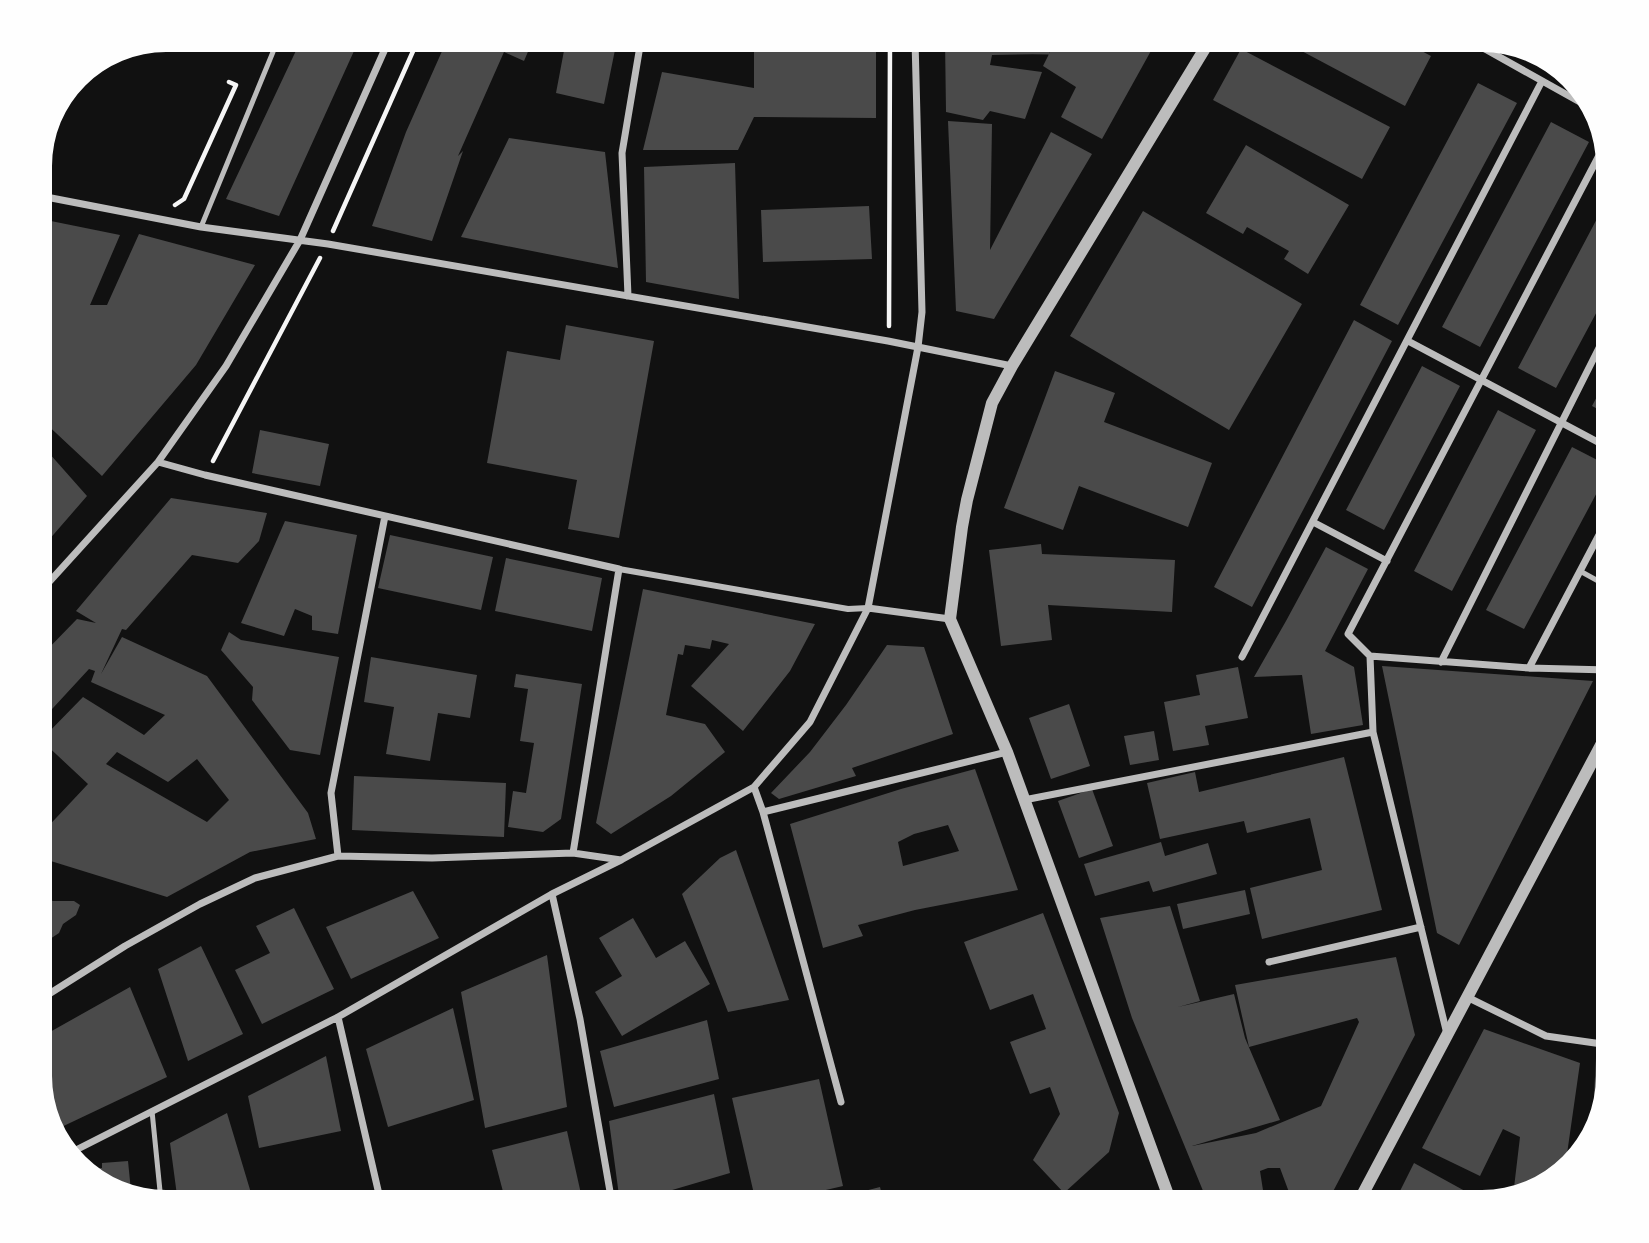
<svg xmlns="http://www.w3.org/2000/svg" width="1649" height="1243" font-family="Jost,sans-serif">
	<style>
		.building { fill: #4a4a4a; fill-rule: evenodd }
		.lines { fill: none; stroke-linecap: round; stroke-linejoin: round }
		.path { stroke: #f5f5f5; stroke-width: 4.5 }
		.service { stroke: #bcbcbc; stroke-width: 5 }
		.pedestrian { stroke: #bcbcbc; stroke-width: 6 }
		.minor { stroke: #bcbcbc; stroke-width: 7 }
		.tertiary { stroke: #bcbcbc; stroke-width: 12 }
	</style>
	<rect width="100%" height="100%" fill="#111"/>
	<!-- building -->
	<path class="building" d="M301,40H359L279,216L226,199Z
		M447,40H533L524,61L504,52L458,156L463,151L432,241L372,226L406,132Z
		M566,40H617L604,104L556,93Z
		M754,40H876V118L754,117L738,150H643L662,72L754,88Z
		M945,40H1054L1049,54L992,55L990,65L1042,72L1025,119L990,111L983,120L946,112Z
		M1056,40H1084L1097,47L1102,40H1136L1152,49L1102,139L1061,117L1076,87L1043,66Z
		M1281,40H1401L1431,56L1405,106Z
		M1241,49L1390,127L1362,179L1213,100Z
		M1478,83L1517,103L1398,325L1360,305Z
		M948,121L992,124L990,250L1051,132L1092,154L994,319L956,311Z
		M1551,122L1589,142L1480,347L1442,327Z
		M509,138L605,152L618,268L461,237Z
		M1246,145L1349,205L1308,274L1284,259L1289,251L1247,227L1243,234L1206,213Z
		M735,163L739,299L646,282L644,167Z
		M1609,196V289L1556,388L1518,368Z
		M869,206L872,259L763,262L761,210Z
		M1143,211L1302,304L1229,430L1070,336Z
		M41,219L120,235L90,305H107L139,234L255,265L196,365L102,476L41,419Z
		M1354,320L1392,341L1252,607L1214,587Z
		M566,325L654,341L619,538L568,529L577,480L487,463L507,351L560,360Z
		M1422,366L1460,386L1384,530L1346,510Z
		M1055,371L1115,393L1104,422L1212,463L1188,527L1079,486L1063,530L1004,508Z
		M1609,374V415L1592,406Z
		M1498,410L1536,430L1452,591L1414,571Z
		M260,430L329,444L320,486L252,473Z
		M41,444L87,496L41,549Z
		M1572,447L1609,466V470L1524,629L1486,610Z
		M171,498L267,513L259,541L238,563L192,555L126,630L122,629L101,674L122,637L207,676L308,813L316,839L250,852L167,897L41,858V834L88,784L41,740L83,697L144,735L165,715L91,682L95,671L89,669L41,721V656L77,619L96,623L76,611ZM117,752L168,782L197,759L229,800L207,822L106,764Z
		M285,521L357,535L338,634L312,630V616L295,609L284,636L241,623Z
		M390,535L493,557L481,610L378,588Z
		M1041,544L1042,554L1175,560L1172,612L1048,605L1052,640L1001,646L989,550Z
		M1326,547L1368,569L1325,651L1354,667L1363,725L1311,734L1302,675L1254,677L1286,621Z
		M506,558L602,578L592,631L495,611Z
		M643,589L815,624L790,671L743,731L691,686L729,644L712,640L710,649L685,645L683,655L678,654L666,715L705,724L725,752L671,796L611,834L596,823Z
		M229,632L241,640L339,657L320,755L290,750L252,700L253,687L221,650Z
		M887,645L924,647L953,734L852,768L856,776L779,799L771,793L810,752L846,705Z
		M371,657L477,675L470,718L438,713L430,761L386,754L394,707L364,702Z
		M1382,666L1593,681L1459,945L1437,933Z
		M1238,667L1248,718L1205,726L1209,745L1173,751L1164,702L1200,695L1196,675Z
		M516,674L582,684L561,819L543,832L508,827L513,791L526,793L534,743L520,741L528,689L514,687Z
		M1069,704L1090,766L1051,779L1029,718Z
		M1154,731L1159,760L1130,765L1124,736Z
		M1344,757L1382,910L1262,939L1250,888L1322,870L1310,818L1247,833L1244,821L1160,839L1147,783L1195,772L1199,792Z
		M975,769L1018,890L915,910L858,925L863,936L823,948L790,824L901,789ZM948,825L959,851L903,866L898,842L914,834Z
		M354,776L506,783L504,837L352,830Z
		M1092,789L1113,846L1079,858L1058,801Z
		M1161,842L1165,856L1208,843L1217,874L1153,892L1149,881L1095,896L1084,864Z
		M736,850L789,1000L728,1012L682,894L720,858Z
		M1245,890L1250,914L1183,929L1177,904Z
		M413,891L439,938L351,979L326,927Z
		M41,896L53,901H74L80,905L76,915L63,924L59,933L41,945Z
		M1170,906L1200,1001L1178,1007L1234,994L1245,1038L1280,1120L1192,1146L1256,1133L1321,1106L1359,1022L1357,1018L1249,1047L1235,985L1396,957L1415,1035L1327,1203H1293L1280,1168H1268L1260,1171L1265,1203H1208L1132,1018L1100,918Z
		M294,908L334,989L262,1024L235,970L270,953L256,926Z
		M1043,913L1119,1113L1109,1152L1064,1193L1033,1160L1060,1114L1050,1087L1030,1094L1010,1042L1046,1029L1033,994L990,1010L964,942Z
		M633,918L656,958L685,941L710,984L622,1036L595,992L622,976L599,938Z
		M201,946L243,1034L188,1061L158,969Z
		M547,955L567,1107L485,1128L461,992Z
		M130,987L167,1077L53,1131L41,1085V1037Z
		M453,1008L474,1100L388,1127L366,1049Z
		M707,1020L719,1079L614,1107L600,1051Z
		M1484,1029L1580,1063L1565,1168L1538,1190L1513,1196L1520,1137L1503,1129L1480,1176L1422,1148Z
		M326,1056L341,1131L259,1148L248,1096Z
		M1609,1057V1077L1596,1116L1593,1115L1596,1058Z
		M819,1079L843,1186L770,1203H756L732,1098Z
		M714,1094L730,1173L628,1203H620L609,1121Z
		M227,1113L254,1203H178L170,1143Z
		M567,1131L583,1203H506L492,1150Z
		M128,1161L131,1191L91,1177L90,1169L102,1168V1163Z
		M1414,1163L1465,1191L1459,1203H1394Z
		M880,1187L884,1203H822V1202Z
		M354,1190L357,1203H305V1202Z
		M739,1191L741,1203H689V1202Z"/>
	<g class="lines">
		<!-- path -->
		<path class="path" d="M175,205L184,199L236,85L229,82
			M333,231L418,40
			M889,326L890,40
			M213,461L320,258"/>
		<!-- service -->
		<path class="service" d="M201,227L273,52L274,40
			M1580,571L1609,587
			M152,1111L161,1201"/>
		<!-- pedestrian -->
		<path class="pedestrian" d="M619,569L848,609L868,608"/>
		<!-- minor -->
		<path class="minor" d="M1469,40L1596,111
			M41,196L201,227L328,244L888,341L1012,366
			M628,296L622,153L641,40
			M1408,341L1609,448
			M158,462L205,475L619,569L573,853
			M1313,522L1387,561
			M41,591L158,462L226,366L300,240L389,40
			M868,608L950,619
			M1370,656L1529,668L1609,670
			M1242,657L1542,81
			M1441,662L1609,328
			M1529,668L1609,516
			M754,787L763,812L841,1102
			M1024,800L1373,732
			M763,812L1007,752
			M338,856L331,793L385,516
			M552,894L580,1019L612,1203
			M1269,962L1421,927
			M1467,997L1546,1036L1609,1045
			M41,999L125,946L200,904L255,878L338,856L432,858L573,853L621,860
			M338,1017L381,1203
			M1447,1034L1373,732L1370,656L1348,634L1604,146
			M70,1153L338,1017L552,894L621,860L754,787L810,722L868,608L918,347L922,312L915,40"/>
		<!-- tertiary -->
		<path class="tertiary" d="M1171,1203L1007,752L950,619L962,527L967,500L992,403L1012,366L1210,40
			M1358,1203L1609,730"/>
	</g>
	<!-- crop -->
	<path d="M0 0H1649V1243H0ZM166 52H1482A114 114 0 0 1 1596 166V1076A114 114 0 0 1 1482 1190H166A114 114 0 0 1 52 1076V166A114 114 0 0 1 166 52Z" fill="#fefefe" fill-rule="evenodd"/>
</svg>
